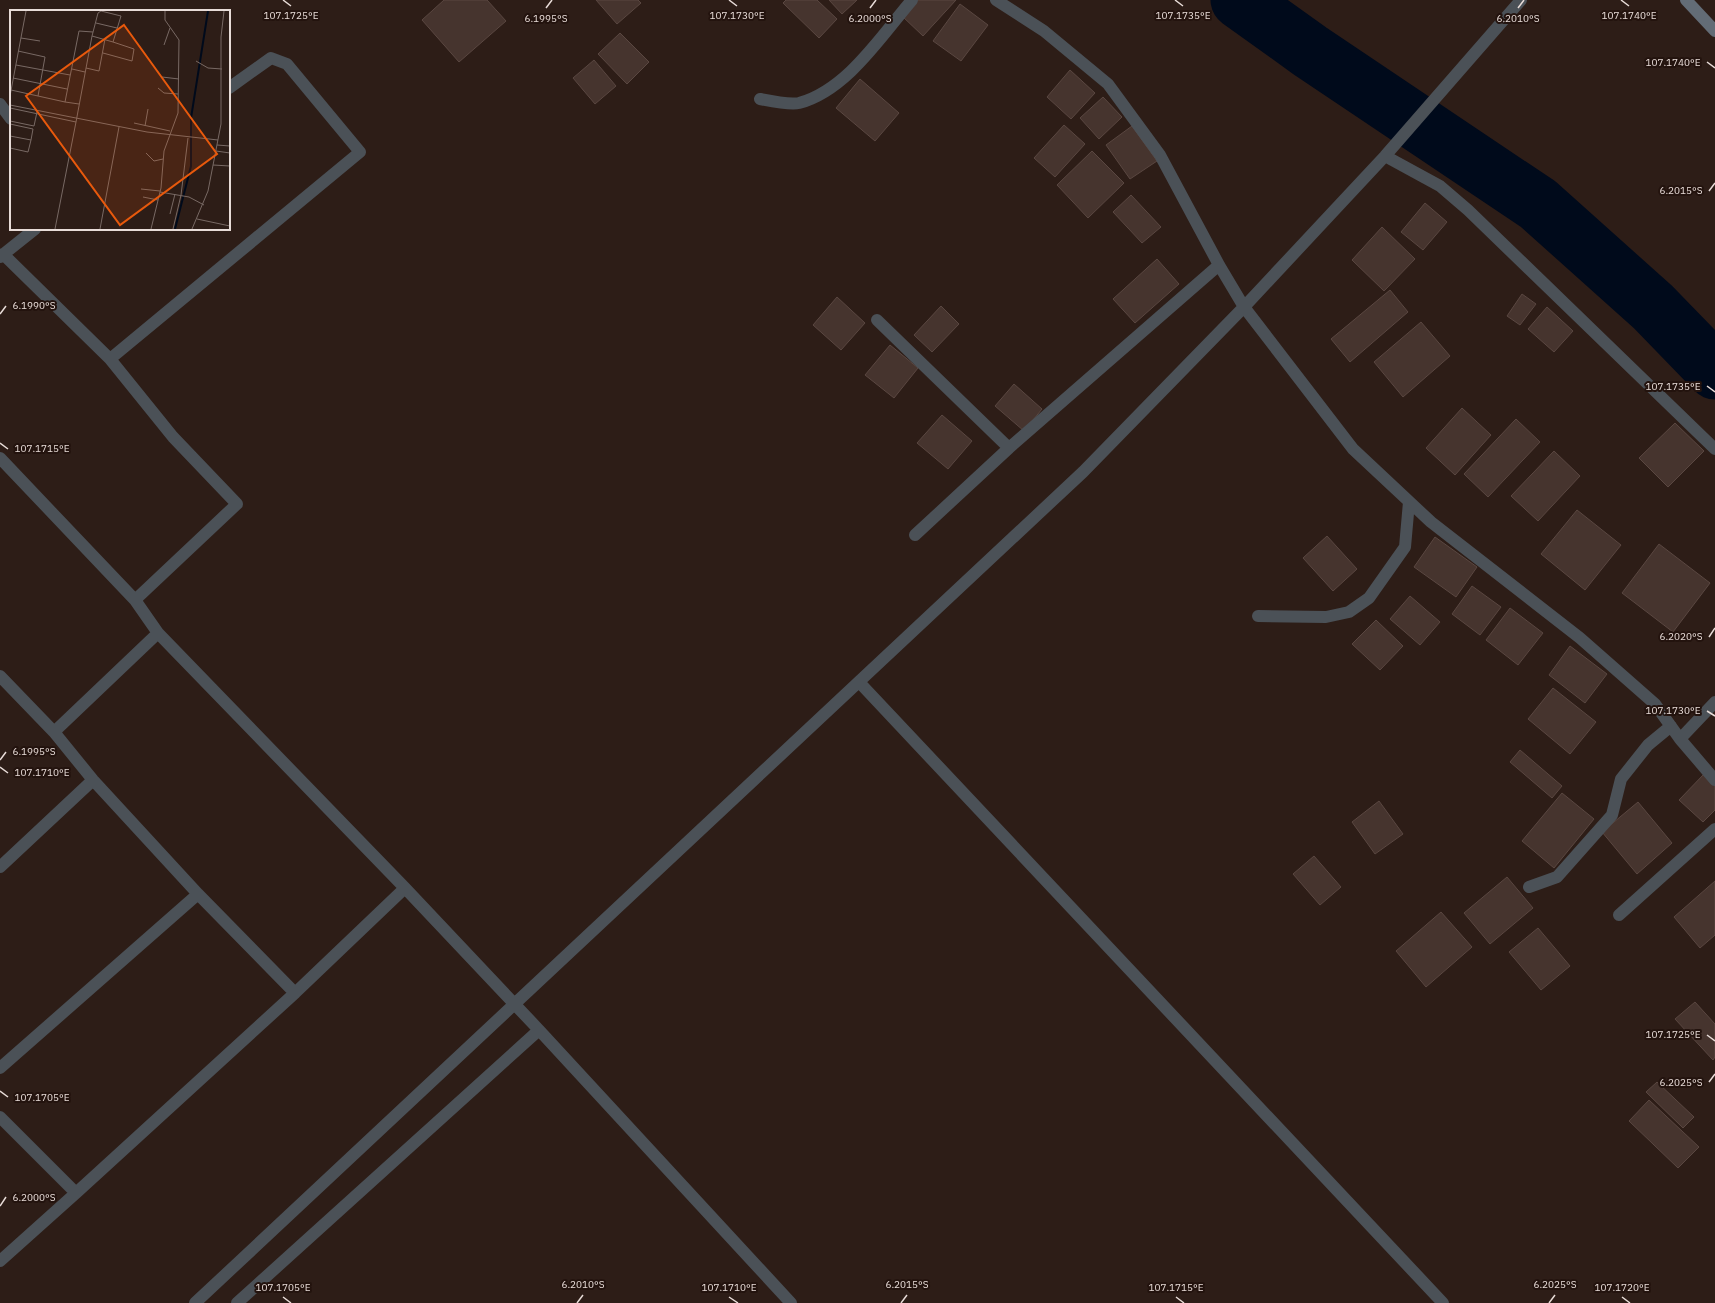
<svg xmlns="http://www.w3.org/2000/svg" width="1715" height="1303" font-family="'IBM Plex Sans',sans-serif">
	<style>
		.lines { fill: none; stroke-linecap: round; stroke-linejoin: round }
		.river { stroke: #000a1b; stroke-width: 57 }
		.building { fill: #46342e; stroke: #5a4741 }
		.minor { stroke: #4b5157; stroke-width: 12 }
		.secondary { stroke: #636c76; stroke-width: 12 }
		.ticks { fill: none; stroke: #e8dcd8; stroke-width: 1.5 }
		.inset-river { fill: none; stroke: #000a1b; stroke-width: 2 }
		.inset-road { fill: none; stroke: #786964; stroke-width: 1 }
		.view { fill: #e8590c; fill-opacity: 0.15; stroke: #e8590c; stroke-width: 2 }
		.inset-edge { fill: none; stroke: #e8dcd8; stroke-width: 2 }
		.ticks-label { font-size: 10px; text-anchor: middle; fill: #e8dcd8; stroke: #23130e; stroke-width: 4; stroke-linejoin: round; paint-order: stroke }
	</style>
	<rect width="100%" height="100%" fill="#2d1d17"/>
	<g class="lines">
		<!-- river -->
		<path class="river" d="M1239,0L1310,51L1538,204L1653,307L1715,371"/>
	</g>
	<!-- building -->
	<path class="building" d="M444,0H487L506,21L459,62L422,20Z
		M596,0H638L641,3L617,24Z
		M786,0H817L837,19L819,38L783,3Z
		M829,0H857L842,14Z
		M917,0H956L923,36L902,16Z
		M960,4L988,25L961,61L933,41Z
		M620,33L649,62L627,84L598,54Z
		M594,60L616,86L595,104L573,78Z
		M1070,70L1095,93L1071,119L1047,97Z
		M860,79L899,113L875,141L836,108Z
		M1103,97L1122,117L1099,139L1080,118Z
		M1064,125L1085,144L1055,177L1034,158Z
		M1132,126L1157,161L1130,179L1106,145Z
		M1092,151L1124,183L1088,218L1057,185Z
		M1131,195L1161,227L1142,243L1113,212Z
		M1425,203L1447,222L1423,250L1401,232Z
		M1382,227L1415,259L1384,291L1352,260Z
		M1157,259L1179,284L1135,323L1113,299Z
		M1390,290L1408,312L1350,362L1331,339Z
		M1522,294L1536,304L1520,325L1507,316Z
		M837,297L865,323L841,350L813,325Z
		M941,306L959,324L932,352L914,335Z
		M1547,307L1573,331L1554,352L1528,329Z
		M1421,322L1450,356L1403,397L1374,362Z
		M890,345L918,368L894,398L865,375Z
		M1014,384L1042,409L1024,431L995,406Z
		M1462,408L1491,435L1455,475L1426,448Z
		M942,415L972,441L948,469L917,443Z
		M1516,419L1540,442L1488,497L1464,474Z
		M1675,423L1704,451L1668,487L1639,458Z
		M1554,451L1580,476L1538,521L1511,496Z
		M1577,510L1621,545L1585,590L1541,554Z
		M1327,536L1357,569L1333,591L1303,558Z
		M1435,537L1477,567L1456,597L1414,567Z
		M1659,544L1710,583L1673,632L1622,593Z
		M1472,586L1501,607L1480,635L1452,614Z
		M1410,596L1440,622L1420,645L1390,619Z
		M1510,608L1543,633L1518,665L1486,640Z
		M1376,620L1403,646L1380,670L1352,644Z
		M1570,646L1607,674L1585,703L1549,675Z
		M1553,688L1596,722L1570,754L1528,719Z
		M1520,750L1562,786L1552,798L1510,762Z
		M1705,773L1715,783V810L1703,822L1679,800Z
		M1562,793L1594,819L1554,868L1522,841Z
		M1379,801L1403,834L1375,854L1352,822Z
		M1638,802L1672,843L1637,874L1602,832Z
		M1314,856L1341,887L1320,905L1293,874Z
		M1507,877L1533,908L1490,944L1464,913Z
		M1715,881V935L1700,948L1674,917Z
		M1441,912L1472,947L1426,987L1396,951Z
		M1538,928L1570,966L1541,990L1509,952Z
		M1695,1002L1715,1024V1057L1713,1060L1675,1019Z
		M1657,1082L1694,1117L1683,1128L1646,1092Z
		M1649,1100L1699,1147L1678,1168L1629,1121Z"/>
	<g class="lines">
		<!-- minor -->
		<path class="minor" d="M996,0L1044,31L1108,84L1160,155L1219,265L1244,307L1353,449L1431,522L1580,638L1655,704L1680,739L1715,780
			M760,99C770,101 790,105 799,103C847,90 881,36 912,0
			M0,104L11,119
			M1385,156L1440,186L1468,210L1715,449
			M3,254L110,359L173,437L237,504L135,600
			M0,257L35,229
			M877,320L1009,448
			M110,359L360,152L287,64L271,58L229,88
			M0,458L135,600L158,633L405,888L539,1030L237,1303
			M915,535L1009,448L1219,265
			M1258,616L1326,617L1349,612L1369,598L1405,547L1409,502
			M0,676L54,732L93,780L198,894L295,993L405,888
			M859,682L1443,1303
			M54,732L158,633
			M1680,739L1715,702
			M0,867L93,780
			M1529,887L1557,877L1612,815L1621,779L1648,745L1671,726
			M1619,915L1715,829
			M539,1030L791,1303
			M0,1068L198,894
			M0,1117L76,1193L0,1261
			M76,1193L295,993
			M195,1303L1083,472L1244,307L1385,156L1521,0"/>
		<!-- secondary -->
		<path class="secondary" d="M1686,0L1715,31"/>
	</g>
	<!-- ticks -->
	<path class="ticks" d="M283,0L291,6M729,0L737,6M1175,0L1183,6M1621,0L1629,6M546,8L552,0M870,8L876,0M1518,8L1524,0M1707,62L1715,68M1709,191L1715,183M0,314L6,306M1707,386L1715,392M0,443L8,449M1709,637L1715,628M1707,711L1715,716M0,760L6,752M0,767L8,773M1707,1035L1715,1041M1709,1082L1715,1074M0,1091L8,1097M0,1206L6,1197M283,1297L291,1303M729,1297L738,1303M1176,1297L1184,1303M1622,1297L1630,1303M577,1303L583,1295M901,1303L907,1295M1549,1303L1555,1295"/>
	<!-- overview -->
	<g transform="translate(10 10)">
		<rect width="220" height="220" fill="#2d1d17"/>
		<path class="inset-river" d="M165,219L181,156V108L198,1"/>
		<path class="inset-road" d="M86,13L107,18M11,28L30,31M154,35L160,18M93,43L122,51L124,39L103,32M186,51L198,58L212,59M6,55L60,65M76,58L89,61L95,29M62,59L75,62M152,67L169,69M3,68L57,79M148,78L154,83L168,84M1,80L28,86L35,47L8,41M0,86L16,1M28,86L55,92M69,94L55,92L69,21L83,22M0,95L137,122L208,130M0,98L66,112L82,26L88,3L91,1L111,6L103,32L82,26M0,111L24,116L27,102M124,113L160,121M0,114L23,119L21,130L0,126M135,116L138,99M207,135L220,136M0,138L18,142L21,130M206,141L220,143M136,143L144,151L153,149M203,155L220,156M131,179L150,181M150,182L179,187L194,195M133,187L148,190M160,204L165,184M187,209L220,216M45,219L66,112M90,219L109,117M141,219L151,178L154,141L168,103L169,30L155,10V1M163,219L171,185L178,128M182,219L198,181L211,114V27L214,1"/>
		<path class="view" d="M114,15L207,144L110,215L16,86Z"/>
		<rect width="220" height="220" class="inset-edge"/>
	</g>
	<g class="ticks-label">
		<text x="291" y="19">107.1725°E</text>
		<text x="737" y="19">107.1730°E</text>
		<text x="1183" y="19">107.1735°E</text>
		<text x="1629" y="19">107.1740°E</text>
		<text x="546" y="22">6.1995°S</text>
		<text x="870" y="22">6.2000°S</text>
		<text x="1518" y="22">6.2010°S</text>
		<text x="1673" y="66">107.1740°E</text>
		<text x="1681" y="194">6.2015°S</text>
		<text x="34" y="309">6.1990°S</text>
		<text x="1673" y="390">107.1735°E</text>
		<text x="42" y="452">107.1715°E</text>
		<text x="1681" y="640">6.2020°S</text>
		<text x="1673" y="714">107.1730°E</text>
		<text x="34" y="755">6.1995°S</text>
		<text x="42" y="776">107.1710°E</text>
		<text x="1673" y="1038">107.1725°E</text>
		<text x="1681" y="1086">6.2025°S</text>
		<text x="42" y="1101">107.1705°E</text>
		<text x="34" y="1201">6.2000°S</text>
		<text x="583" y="1288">6.2010°S</text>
		<text x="907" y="1288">6.2015°S</text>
		<text x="1555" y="1288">6.2025°S</text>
		<text x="283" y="1291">107.1705°E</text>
		<text x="729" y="1291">107.1710°E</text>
		<text x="1176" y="1291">107.1715°E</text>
		<text x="1622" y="1291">107.1720°E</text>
	</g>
</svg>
